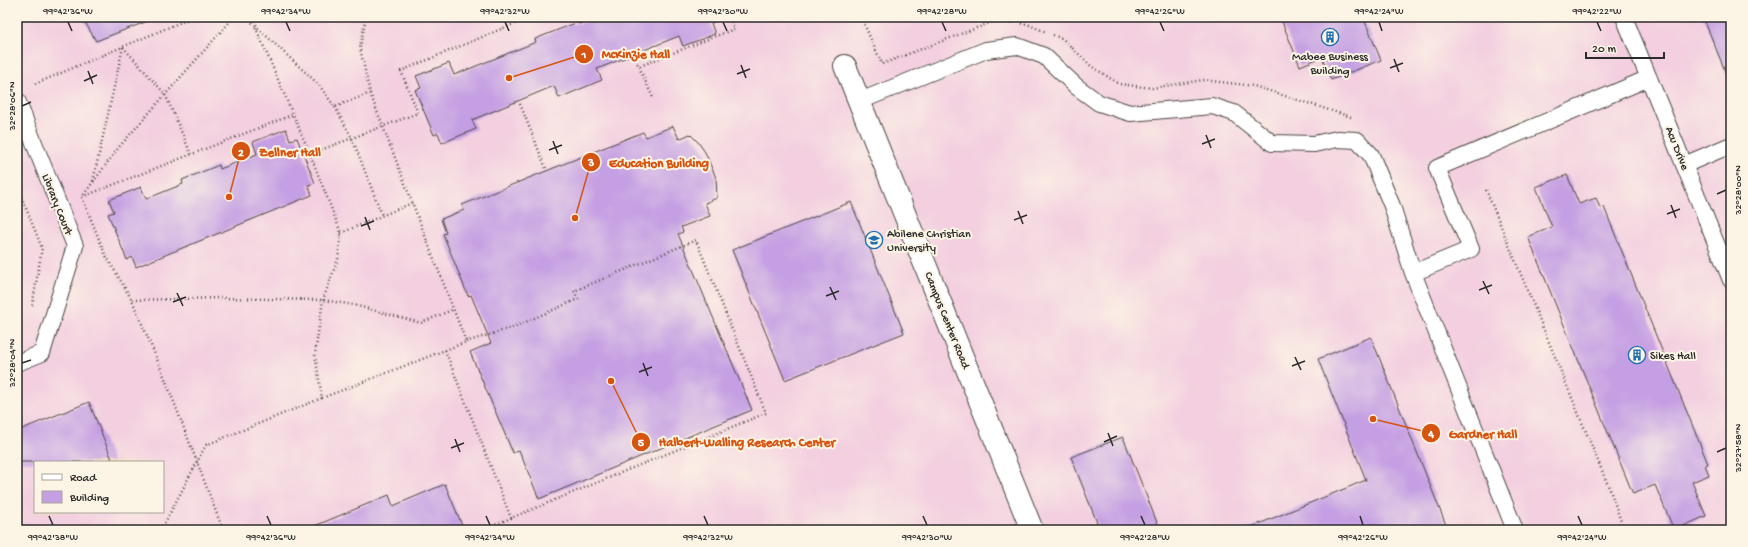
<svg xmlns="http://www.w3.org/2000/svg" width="1748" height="547" font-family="'Gochi Hand',sans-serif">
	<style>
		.built { fill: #f3cfe0; fill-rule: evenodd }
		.building { fill: #c59fe3 }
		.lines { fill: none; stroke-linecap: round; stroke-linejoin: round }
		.service-casing { stroke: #494540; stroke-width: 18 }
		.minor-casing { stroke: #494540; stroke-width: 24 }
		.path { stroke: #494540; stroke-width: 2.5; stroke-dasharray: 1 3; stroke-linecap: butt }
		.service { stroke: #fff; stroke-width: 16 }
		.minor { stroke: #fff; stroke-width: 22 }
		.ticks { fill: none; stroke: #2b2b2b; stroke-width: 1.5 }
		.labels { text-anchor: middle; stroke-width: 4; stroke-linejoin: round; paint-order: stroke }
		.poi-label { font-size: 12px; fill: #2b2b2b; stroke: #fcf5e5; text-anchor: start }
		.street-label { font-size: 12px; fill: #2b2b2b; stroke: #fcf5e5 }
		.leader { fill: none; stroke: #d5540f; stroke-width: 1.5 }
		.callout-dot { fill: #d5540f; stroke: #fcf5e5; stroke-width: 1.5 }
		.mark-label { font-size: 12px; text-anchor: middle; font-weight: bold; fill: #fff }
		.callout-label { font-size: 13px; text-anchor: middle; font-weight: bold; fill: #d5540f; stroke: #fcf5e5; stroke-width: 4; stroke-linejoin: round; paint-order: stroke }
		.neatline { fill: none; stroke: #2b2b2b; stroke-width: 1.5 }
		.ticks-label { font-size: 10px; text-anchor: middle; fill: #2b2b2b }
	</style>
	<rect width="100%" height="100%" fill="#fcf5e5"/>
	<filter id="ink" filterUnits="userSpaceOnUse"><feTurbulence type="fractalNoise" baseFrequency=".025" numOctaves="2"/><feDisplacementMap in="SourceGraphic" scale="8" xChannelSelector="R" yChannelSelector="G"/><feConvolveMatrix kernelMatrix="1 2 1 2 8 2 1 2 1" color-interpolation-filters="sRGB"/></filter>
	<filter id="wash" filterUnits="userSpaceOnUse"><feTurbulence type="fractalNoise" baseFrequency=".012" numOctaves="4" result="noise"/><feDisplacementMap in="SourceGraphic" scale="16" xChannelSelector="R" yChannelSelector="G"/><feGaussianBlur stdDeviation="0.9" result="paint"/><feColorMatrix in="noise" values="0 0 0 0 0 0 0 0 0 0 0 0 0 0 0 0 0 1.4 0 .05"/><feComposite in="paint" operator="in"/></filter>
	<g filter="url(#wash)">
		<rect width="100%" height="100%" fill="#f3daba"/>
		<!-- built -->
		<path class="built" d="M17,17H1731V530H17ZM35,462H163V512H35Z"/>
		<g id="blocks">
			<!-- building -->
			<path class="building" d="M82,17H153V19L96,41Z
				M596,17L723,18L711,23L715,34L683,46L679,36L597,69L602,80L559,98L554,86L472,120L476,129L442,143L438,133L434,135L415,90L421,88L416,76L449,63L454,75L536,42L535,39L578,22L579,24Z
				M1280,17H1363L1381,60L1331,80L1322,57L1300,66Z
				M1703,17H1731V83H1730Z
				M673,126L679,139L690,134L698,142L705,152L716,178L717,198L705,203L710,216L681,227L683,232L678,234L752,410L539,499L519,450L513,453L470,352L491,343L471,295L468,296L443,234L446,233L441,219L464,210L462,205L643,132L646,137Z
				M286,129L290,140L297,138L315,183L308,185L312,195L136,267L132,257L127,260L108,214L114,212L109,200L141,187L146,199L183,184L182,180L219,165L220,169L257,154L253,142Z
				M1567,175L1579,204L1596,198L1600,208L1604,207L1708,464L1705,465L1709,475L1692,482L1706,516L1674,530L1655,485L1633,494L1528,237L1552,227L1536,187Z
				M851,202L904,333L785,380L732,250Z
				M1371,337L1448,530H1244L1366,480L1318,359Z
				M89,402L113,462H17V431Z
				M1123,437L1160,530H1100L1071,457Z
				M445,484L464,530H305L389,495L393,506Z"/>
		</g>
	</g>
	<g filter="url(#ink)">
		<use href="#blocks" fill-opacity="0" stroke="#494540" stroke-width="1"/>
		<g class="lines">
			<defs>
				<path id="service" d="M1624,17L1731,280
					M17,100L75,246L42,353L17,363
					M860,101L986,50L1017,46L1044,56L1077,87L1099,103L1130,113L1212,106L1234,113L1272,143L1314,144L1337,139L1357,140L1371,155L1392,206L1413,273L1471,249L1437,168L1649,78
					M1684,165L1731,145
					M1413,273L1515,530"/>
				<path id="minor" d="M845,66L1032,530"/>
			</defs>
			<!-- service casing -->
			<use href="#service" class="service-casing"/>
			<!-- minor casing -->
			<use href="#minor" class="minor-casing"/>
			<!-- path -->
			<path class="path" d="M234,17L119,147L82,197L292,115
				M246,17L319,85L335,107L370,93
				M253,17L257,27
				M861,17L882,64L992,22L1014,23
				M1021,23L1027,24L1046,32
				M1053,35L1063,39L1091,66L1119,84L1152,88L1203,80L1254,86L1351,117
				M123,47L165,94L191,154
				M634,56L653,98
				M640,66L734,29L730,17
				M35,84L193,17
				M520,104L547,171
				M335,107L352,138L382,215
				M310,154L418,113L401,71L530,17
				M93,181L123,47
				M17,186L42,248L32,307
				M1486,190L1610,490L1624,530
				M82,197L105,254L132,300L164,376L223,530
				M341,233L412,203
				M132,300L220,298L323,300L354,305L421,323L454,309
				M466,342L514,327L578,299L574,291L696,240L766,413L511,518
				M445,350L511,518L483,530
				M322,398L466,342L370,93L360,48L366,17
				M933,528V530
				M161,530L206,445L322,398L315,354L323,300L338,259L341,233L310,154L255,26"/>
			<!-- service -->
			<use href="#service" class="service"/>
			<!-- minor -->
			<use href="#minor" class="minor"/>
		</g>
	</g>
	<!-- ticks -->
	<path class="ticks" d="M68,22L72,31M286,22L290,31M505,22L509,31M723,22L727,31M942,22L946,31M1160,22L1164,31M1379,22L1382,31M1597,22L1601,31M1394,59L1399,72M741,65L746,78M1390,68L1403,63M88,71L93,84M737,74L750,69M84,81L97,75M22,106L31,102M1206,135L1211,148M553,141L558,154M1202,144L1215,139M549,150L562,145M1717,194L1726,190M1671,205L1676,218M1018,211L1023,224M1667,214L1680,209M365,217L370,230M1014,220L1027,215M361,226L374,221M1483,281L1489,294M830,287L836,300M1479,290L1492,285M177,293L183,306M826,296L839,291M173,302L186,297M1295,357L1301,370M22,363L31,360M643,363L648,376M1292,366L1305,361M639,372L652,367M1108,433L1113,446M455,439L460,452M1104,442L1117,436M451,448L464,443M1717,452L1726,448M49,516L53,525M267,516L271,525M486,516L490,525M704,516L708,525M923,516L927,525M1141,516L1145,525M1360,516L1363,525M1578,516L1582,525"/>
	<!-- icons -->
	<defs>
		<symbol id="building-ring" viewBox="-11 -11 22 22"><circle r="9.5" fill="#fcf5e5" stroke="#1f6fb2" stroke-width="1.5"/><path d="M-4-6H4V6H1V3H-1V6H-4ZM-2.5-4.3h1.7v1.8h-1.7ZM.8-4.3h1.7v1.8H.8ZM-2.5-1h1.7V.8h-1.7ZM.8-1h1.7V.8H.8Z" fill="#1f6fb2"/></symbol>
		<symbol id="university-ring" viewBox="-11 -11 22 22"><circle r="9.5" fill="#fcf5e5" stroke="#1f6fb2" stroke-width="1.5"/><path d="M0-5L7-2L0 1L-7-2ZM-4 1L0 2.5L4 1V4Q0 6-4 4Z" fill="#1f6fb2"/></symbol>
	</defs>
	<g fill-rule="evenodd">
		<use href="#building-ring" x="1320" y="27" width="20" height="20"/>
		<use href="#university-ring" x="864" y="230" width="20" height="20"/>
		<use href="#building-ring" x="1627" y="345" width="20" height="20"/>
	</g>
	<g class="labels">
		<!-- poi labels -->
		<g class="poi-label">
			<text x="1330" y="60" text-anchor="middle">Mabee Business<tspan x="1330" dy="14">Building</tspan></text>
			<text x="887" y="237">Abilene Christian<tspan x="887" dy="14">University</tspan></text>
			<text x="1650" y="359">Sikes Hall</text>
		</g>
		<!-- street labels -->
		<g class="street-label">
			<text transform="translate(1678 148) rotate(68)" y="4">Acu Drive</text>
			<text transform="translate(58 204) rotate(68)" y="4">Library Court</text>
			<text transform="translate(948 320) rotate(68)" y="4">Campus Center Road</text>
		</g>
	</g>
	<!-- callouts -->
	<path class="leader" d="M509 78L584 54M229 197L241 151M575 218L591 162M1373 419L1431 433M611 381L641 442"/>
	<g class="callout-dot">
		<circle cx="509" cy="78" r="4"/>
		<circle cx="229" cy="197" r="4"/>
		<circle cx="575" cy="218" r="4"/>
		<circle cx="1373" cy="419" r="4"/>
		<circle cx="611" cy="381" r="4"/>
		<circle cx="584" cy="54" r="10"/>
		<circle cx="241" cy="151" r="10"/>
		<circle cx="591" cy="162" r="10"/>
		<circle cx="1431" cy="433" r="10"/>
		<circle cx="641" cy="442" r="10"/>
	</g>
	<g class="mark-label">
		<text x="584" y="58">1</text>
		<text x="241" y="156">2</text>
		<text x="591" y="166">3</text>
		<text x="1431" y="437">4</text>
		<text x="641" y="446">5</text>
	</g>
	<g class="callout-label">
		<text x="636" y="58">McKinzie Hall</text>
		<text x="290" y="156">Zellner Hall</text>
		<text x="659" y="167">Education Building</text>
		<text x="1483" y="438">Gardner Hall</text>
		<text x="747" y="446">Halbert-Walling Research Center</text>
	</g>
	<!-- margin -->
	<rect width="1748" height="547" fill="none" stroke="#fcf5e5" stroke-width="44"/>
	<!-- legend -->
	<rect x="34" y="461" width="130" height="52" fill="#fcf5e5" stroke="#a8a49b"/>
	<rect x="42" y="474" width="20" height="6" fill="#ffffff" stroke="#a8a49b"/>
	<text x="70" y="481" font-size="12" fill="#2b2b2b">Road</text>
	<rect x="42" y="491" width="20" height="12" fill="#c59fe3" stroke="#a8a49b"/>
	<text x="70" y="501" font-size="12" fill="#2b2b2b">Building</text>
	<!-- scale -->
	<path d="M1586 52v6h78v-6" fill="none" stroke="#2b2b2b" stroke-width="2"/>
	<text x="1592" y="52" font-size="12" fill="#2b2b2b" stroke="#fcf5e5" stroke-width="3" paint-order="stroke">20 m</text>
	<rect x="22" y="22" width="1704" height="503" class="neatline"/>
	<g class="ticks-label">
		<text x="68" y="14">99°42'36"W</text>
		<text x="286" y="14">99°42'34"W</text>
		<text x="505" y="14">99°42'32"W</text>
		<text x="723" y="14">99°42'30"W</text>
		<text x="942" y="14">99°42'28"W</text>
		<text x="1160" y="14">99°42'26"W</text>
		<text x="1379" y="14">99°42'24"W</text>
		<text x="1597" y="14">99°42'22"W</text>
		<text transform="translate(11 106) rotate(-90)" y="4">32°28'06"N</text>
		<text transform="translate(1737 190) rotate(-90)" y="4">32°28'00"N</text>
		<text transform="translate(11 363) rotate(-90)" y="4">32°28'04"N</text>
		<text transform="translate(1737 448) rotate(-90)" y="4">32°27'58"N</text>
		<text x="53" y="540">99°42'38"W</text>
		<text x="271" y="540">99°42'36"W</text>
		<text x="490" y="540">99°42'34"W</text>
		<text x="708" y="540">99°42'32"W</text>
		<text x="927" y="540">99°42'30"W</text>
		<text x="1145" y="540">99°42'28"W</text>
		<text x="1363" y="540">99°42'26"W</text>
		<text x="1582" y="540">99°42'24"W</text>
	</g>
</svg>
